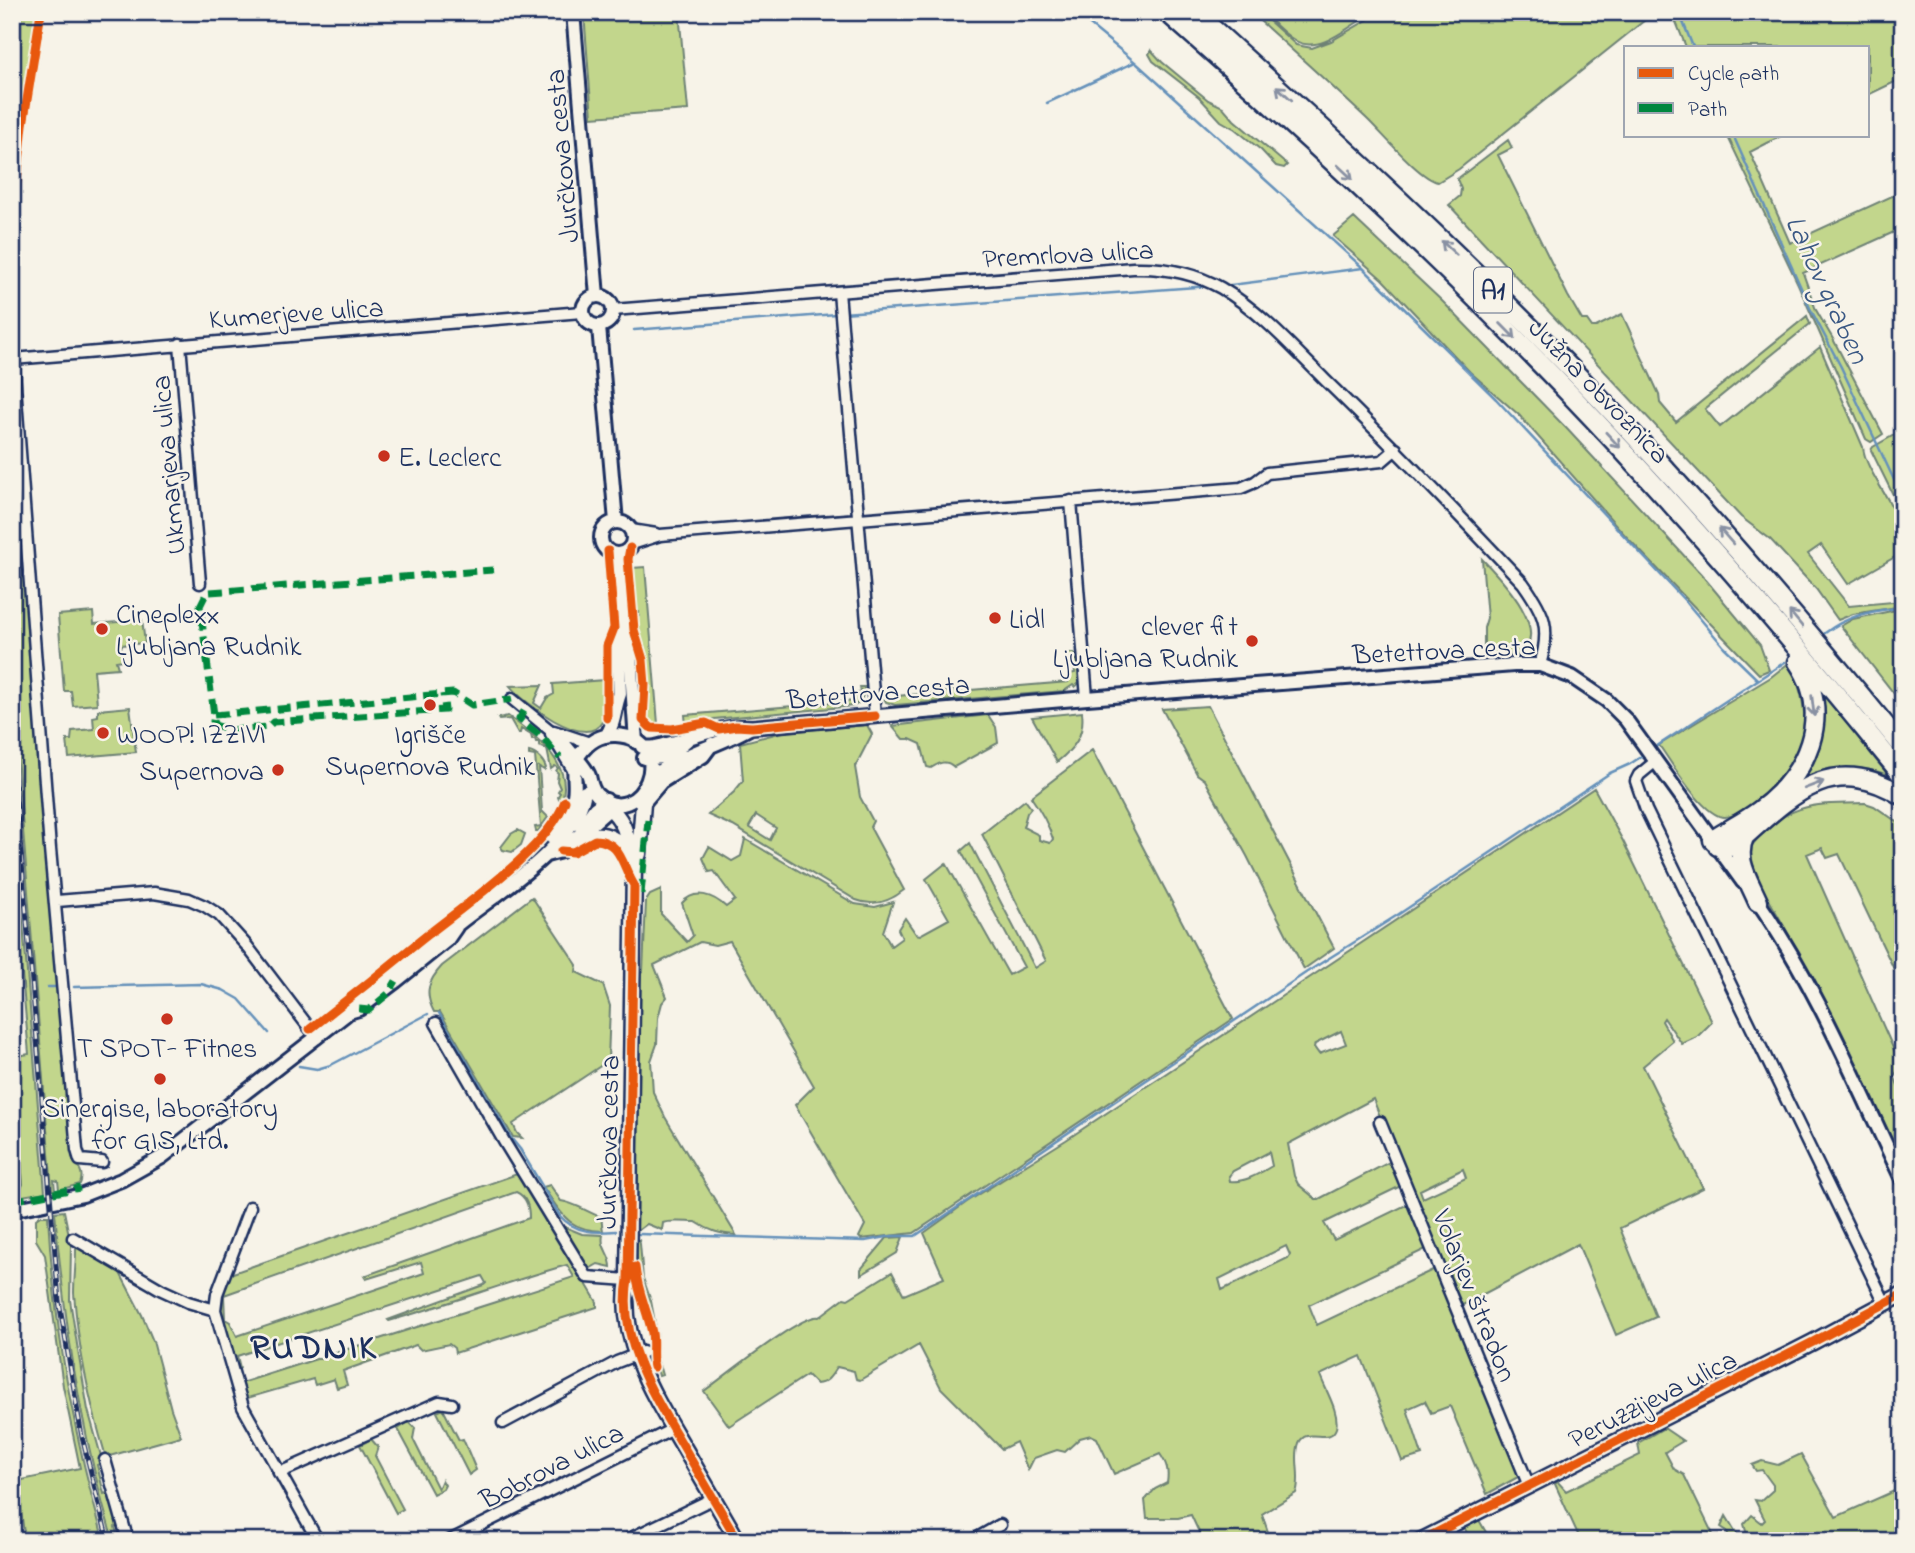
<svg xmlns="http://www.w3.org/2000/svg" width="1915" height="1553" font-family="'Indie Flower',sans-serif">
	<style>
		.green { fill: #c2d68c; stroke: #6e8275; stroke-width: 2; fill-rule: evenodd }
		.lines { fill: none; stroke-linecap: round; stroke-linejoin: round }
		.stream { stroke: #6591ba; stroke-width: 2.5 }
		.minor-casing { stroke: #1b2f5e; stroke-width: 15 }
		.tertiary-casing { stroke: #1b2f5e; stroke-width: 18 }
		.secondary-casing { stroke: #1b2f5e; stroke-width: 19 }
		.motorway-casing { stroke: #1b2f5e; stroke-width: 23 }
		.minor { stroke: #f7f3e8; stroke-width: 10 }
		.tertiary { stroke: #f7f3e8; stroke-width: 12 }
		.secondary { stroke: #f7f3e8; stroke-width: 14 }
		.motorway { stroke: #f7f3e8; stroke-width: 18 }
		.rail-casing { stroke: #1b2f5e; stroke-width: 5 }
		.rail { stroke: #f7f3e8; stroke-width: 2.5; stroke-dasharray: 8; stroke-linecap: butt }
		.quiet { stroke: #00873e; stroke-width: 7; stroke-dasharray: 14 7; stroke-linecap: butt }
		.cycleway-casing { stroke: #f7f3e8; stroke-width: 13 }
		.cycleway { stroke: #e8590c; stroke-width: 9 }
		.oneway { stroke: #8991a3 }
		.poi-dot { fill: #c8321e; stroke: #f7f3e8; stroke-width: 2.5 }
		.labels { text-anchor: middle; stroke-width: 5; stroke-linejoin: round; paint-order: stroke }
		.shield { fill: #f7f3e8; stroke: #5d6a87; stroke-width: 2 }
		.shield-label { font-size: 26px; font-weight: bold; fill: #1b2f5e }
		.street-label { font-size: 28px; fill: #1b2f5e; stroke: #f7f3e8 }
		.poi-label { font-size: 28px; fill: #1b2f5e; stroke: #f7f3e8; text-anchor: start }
		.water-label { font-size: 30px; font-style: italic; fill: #3a5884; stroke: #f7f3e8 }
		.district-label { font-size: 35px; font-weight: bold; letter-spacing: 2px; fill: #1b2f5e; stroke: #f7f3e8 }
	</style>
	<rect width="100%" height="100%" fill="#f7f3e8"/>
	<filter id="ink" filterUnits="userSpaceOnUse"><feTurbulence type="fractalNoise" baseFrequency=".0143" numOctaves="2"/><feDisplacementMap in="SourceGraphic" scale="14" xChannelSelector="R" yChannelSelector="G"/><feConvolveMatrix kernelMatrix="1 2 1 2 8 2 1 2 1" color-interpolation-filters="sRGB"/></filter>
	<g filter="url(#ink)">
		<!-- green -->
		<path class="green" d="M12,12H39L20,124L12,205Z
			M593,12H679L688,110L592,117L584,13Z
			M1250,12H1259L1296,45L1312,48L1331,41L1381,12H1655L1459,169L1438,182C1420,179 1382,133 1366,118C1328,82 1289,47 1250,12Z
			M1263,12H1374C1352,23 1321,55 1296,41C1283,34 1273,22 1263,12Z
			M1668,12H1903V78L1868,95V47H1686L1674,17Z
			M1151,50L1162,62L1208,100L1223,107L1234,120L1287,165L1284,168L1276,166L1261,150L1235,129L1221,121L1199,97L1153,61L1149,54Z
			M1727,135H1783L1750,152L1790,243L1903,191V228L1803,273L1816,310L1833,339L1883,434L1871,442L1866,439L1798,284Z
			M1508,140L1512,148L1498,155L1568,296L1582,320H1587L1592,327H1596L1622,314L1659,394L1660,403L1676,422L1807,316L1810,324L1705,409L1720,427L1820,347L1863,447C1866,479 1915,521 1900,554L1848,584L1821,545L1808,554L1849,606L1903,601V606L1853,614L1838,620L1816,589L1770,539L1741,517L1449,205L1460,196L1461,189L1457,179Z
			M1354,218L1442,301L1566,428L1701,574L1760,645L1769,670L1759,674L1625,535L1519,415L1470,372L1382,279L1333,236Z
			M1903,430V515L1871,450L1873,447Z
			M12,435L72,1157C77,1166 85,1172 80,1184L59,1190L58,1181L54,1180L55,1191L52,1190L12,694Z
			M1482,559C1500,578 1553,631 1519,655L1484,653V628L1487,618Z
			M645,567L658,724H665L662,728L651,725C641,713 649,696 648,682C647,659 638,639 636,617L639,616V612H636L632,568Z
			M1896,610L1903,611V705L1841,626L1853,619Z
			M93,612L94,624L142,620L145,643L121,645L123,660L116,661L118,668L94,670L97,704L73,706L71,691H64L58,615Z
			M604,646C605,661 608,710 602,722C585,751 522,701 510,686L542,685L534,703L541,708L547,698L554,694L553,684L604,680L602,647Z
			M1069,653H1073L1077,658L1079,683L1075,687L1073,685L1064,691L895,705L886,702L882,694L883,690L887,692L888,698L896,700V696L1068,682V674L1075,673L1074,662L1067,663L1066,657Z
			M1790,662C1804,696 1813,729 1791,762C1787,769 1784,775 1777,779C1767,794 1762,799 1746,808C1740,812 1732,817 1725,817C1704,818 1671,762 1659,745L1771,677Z
			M860,687H864C864,695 862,702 854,706L714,719L686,725L685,715L854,701V694L861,693Z
			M1824,695L1888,775C1856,763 1828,768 1799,784L1797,783C1818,756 1827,731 1821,697Z
			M1208,706L1334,948L1304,969L1247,856L1205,780L1197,774L1162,709Z
			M130,707L136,752L69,758L67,740H71L72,731L94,729L93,717L98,716V710Z
			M1082,712C1085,736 1074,748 1057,762L1032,717Z
			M988,715L996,727L998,743L954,767C946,759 939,763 931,768L927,767L921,744L910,739H903L892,726Z
			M508,716C544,742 584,773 553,819L554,812L561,804L558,796L560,793L558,791L560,788L557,781L558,773L556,771L558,768L555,766L551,769L547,749L539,746V742H536L535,739H532L531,735L521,729L520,733H518L510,719L499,720L498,718Z
			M867,725L872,734L855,767L860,797L873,821L870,827L904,890C889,902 874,907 856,900L733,826L708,815L734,792L743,781L740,743L783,732ZM756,815L776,828L770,840L749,827Z
			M1092,750L1233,1019L914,1233L861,1239L859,1237L865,1225L795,1105L814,1086L730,941L715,945L700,942L654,965L667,997L662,1003L658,1018L657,1044L651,1061L653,1092L665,1117L736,1235C720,1234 709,1231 696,1222C687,1222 669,1220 663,1223L662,1230L647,1224L636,1232L640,972L643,971L646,901L650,895L661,890V914L687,942L693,936L682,903C695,888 713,895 726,907L735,900L714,871L709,872L703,858L709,847L732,861L741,856L745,839L855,904L875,907L893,902L883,932L891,946L902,938L898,929L905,918L916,934L920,935L949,919L926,879L946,863L1009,975L1024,967L961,851L970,843L1035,968L1046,961L982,834L1025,800L1031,808L1027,813L1023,827L1039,835V840L1050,843L1053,839C1048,823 1041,811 1031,797Z
			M529,752C536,753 544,761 546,768L544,770L539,767L542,811L548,817L538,831H536L535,827L541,826L535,756L529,755Z
			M12,788L45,1192L17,1197L23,1184L12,1057L29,1054L12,860Z
			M1594,788L1623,841L1712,1022L1697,1037L1682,1044L1664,1018L1662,1021L1673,1041L1643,1066L1703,1188L1620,1228L1656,1317L1616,1335L1578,1244L1457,1308L1373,1099L1288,1144L1294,1176L1298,1184L1317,1200L1393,1160L1405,1184L1324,1223L1334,1240L1410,1203L1430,1247L1309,1305L1317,1325L1437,1268L1455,1319L1461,1328L1519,1471L1518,1477L1487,1494L1450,1406L1431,1413L1425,1401L1407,1409L1422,1455L1402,1461L1361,1356L1320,1375C1325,1389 1340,1413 1336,1428C1330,1446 1306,1426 1299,1443C1293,1459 1302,1476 1296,1493L1262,1514L1271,1541H1203L1191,1515L1178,1518H1147L1145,1500L1155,1489L1167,1483C1169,1471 1167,1464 1160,1454L1114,1474L1097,1438L1091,1435L1080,1438L1065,1452L1057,1450L1034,1458L1028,1470L1016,1442L1002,1449L941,1388L919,1345L860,1380L856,1379L854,1371L837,1367C831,1376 828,1383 816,1384L807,1375L729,1426L704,1391C723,1378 802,1313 819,1317L844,1298L848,1299L892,1272L904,1295L944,1278L924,1233L967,1202L1066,1140ZM1341,1031L1346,1044L1319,1054L1314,1047L1315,1044ZM1269,1152L1272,1166C1260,1173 1245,1183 1230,1181L1229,1176L1233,1171ZM1463,1169L1466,1178L1423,1198L1420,1190ZM1286,1246L1290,1255L1288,1258L1222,1290L1219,1279Z
			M1865,803L1874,806L1903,826V988L1839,854L1827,858L1822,848L1807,854L1901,1066L1894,1076L1903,1096V1149L1897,1150L1894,1147L1820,990L1755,875L1750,861L1752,845C1787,802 1814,804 1865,803Z
			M518,830L525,834L521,845L512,852L503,850L501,847L511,834Z
			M532,897L577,965L576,972L603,985L610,1006L608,1061L513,1124L517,1133L522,1138L513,1137L440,1012H434C424,993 428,981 442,966Z
			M520,1173L597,1302V1307L455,1353L454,1348L449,1344L421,1350L416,1345L343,1371L347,1385L337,1388L334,1379L315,1385L313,1379L244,1399L241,1383L574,1277L567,1265C507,1282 449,1304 389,1321L388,1320L484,1285L486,1283L482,1276L237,1356L240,1368L237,1371L220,1310L221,1299L230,1274ZM516,1192C527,1197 529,1207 529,1218L364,1276L366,1279L421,1262L424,1273L237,1336L230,1322L225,1319L224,1295Z
			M550,1185L561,1201C575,1203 587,1212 601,1217L603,1231C567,1230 562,1214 543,1187Z
			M64,1211L71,1245L70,1300L79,1357L88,1410L103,1463L97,1465L104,1494L110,1492L120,1525L115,1527L119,1541H113C81,1433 64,1324 55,1212Z
			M40,1216H48C54,1326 73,1434 104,1541H25L17,1481L80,1468L63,1386L45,1255L36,1240V1219Z
			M565,1227L582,1234L603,1235C600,1248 611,1254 611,1267L598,1264L589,1269L583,1263L562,1228Z
			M903,1237L897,1253L861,1275V1269L887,1238Z
			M635,1239L639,1240L640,1244L643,1278L651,1301L658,1338V1361L662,1375L659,1376L655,1361V1339L647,1304L639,1282Z
			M79,1245L118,1269L142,1315L153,1341L171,1409L181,1436L106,1457C90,1404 78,1348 74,1293C74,1278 76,1264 76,1249Z
			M443,1409L459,1440L463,1439L476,1470L469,1475L437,1412Z
			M409,1422L415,1428L413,1439L438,1489L442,1480L445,1485L443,1489L433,1494L398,1429Z
			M1664,1428L1683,1441L1665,1452L1674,1469L1684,1475L1716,1541H1581L1555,1484L1558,1482L1566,1491L1640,1455L1638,1443Z
			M371,1439L378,1447L375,1456L403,1509L396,1513L360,1445Z
			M1801,1454L1836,1517L1903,1487V1541H1730L1727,1531L1721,1527L1726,1516L1740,1539L1747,1535L1744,1524L1752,1515L1762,1523L1765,1520L1755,1500L1761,1501L1773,1490V1485L1762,1470L1756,1471L1752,1465L1762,1461L1778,1465Z
			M1479,1520L1491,1541H1471L1464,1527Z"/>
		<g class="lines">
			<!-- stream -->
			<path class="stream" d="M1074,12L1135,62L1363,268L1496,399L1687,603L1724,647L1757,679
				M1679,12L1693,47
				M1047,103L1135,62
				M1733,135L1810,308L1841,367L1903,499
				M1223,286L1363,268
				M843,313L1210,286
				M634,330L836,314
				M1825,633C1847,616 1874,609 1903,608
				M1654,748L1785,662
				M48,987H58
				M74,987L201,984L223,990L239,999L269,1033
				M439,1013L511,1138L520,1149L560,1216C575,1233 595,1233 616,1231
				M299,1066L317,1069L331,1065L428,1014
				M639,1234L865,1241L892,1236H915L1307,972L1396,916L1610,773L1630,764L1645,754"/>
			<defs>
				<path id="minor" d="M839,292L875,716
					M613,310L1133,268C1165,267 1193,272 1221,288C1260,311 1293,348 1325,380C1393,446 1458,514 1523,583C1545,614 1551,628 1540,665
					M180,344L200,583
					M1071,501L1087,698
					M631,530L656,534
					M632,544L660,535L1241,488L1255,482L1267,473L1382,461L1396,449
					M512,699L562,740L577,758
					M554,731L590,743
					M551,734L573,770
					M1656,761L1639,775L1636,781L1646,810L1885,1303
					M57,901L154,893L189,899L205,906L219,915L247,946L317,1038
					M436,1023L505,1143L587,1277L628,1280
					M1380,1122L1529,1486
					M1891,1157L1903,1152
					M102,1162L80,1160L77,1150L50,849L13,359L582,312
					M73,1238L162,1290L188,1302L215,1310L243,1407L318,1541
					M215,1310L217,1294L250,1207
					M503,1423L617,1362L643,1352
					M105,1460L128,1541
					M279,1473L439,1402L452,1404
					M449,1541L673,1429
					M625,1541L714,1498
					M972,1541L1000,1525"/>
				<path id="tertiary" d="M573,12L597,296
					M583 311a15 15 0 1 1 30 0a15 15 0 1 1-30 0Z
					M599,327L616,522
					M601 538a16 16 0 1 1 32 0a16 16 0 1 1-32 0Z
					M623,553L636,742
					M606,736C616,722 614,709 620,694L614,554
					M642,747C656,749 662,745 675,742C700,735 725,725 752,727L1087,698L1514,665H1540L1572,677L1606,700L1626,720L1743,882
					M644,758C662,760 674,752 687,740
					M650,778C681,753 719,746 751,727
					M644,802L661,782L703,756L712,744
					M581,828L595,808L606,800
					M552,838C558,824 572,812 574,796C577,781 570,769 580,754C588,742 601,734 616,735C682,739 640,834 597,795C591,789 591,783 589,776C587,770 581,764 577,758
					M546,855L561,851L608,810
					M1754,896C1816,984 1857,1085 1903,1181
					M349,1012L359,1009L396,981L447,940L456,927
					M12,1210L83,1195L121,1180L162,1157L349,1012L355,1002L441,933L458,924C499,891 575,847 585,792"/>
				<path id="secondary" d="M613,811C631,831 625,843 634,865L628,1280C617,1341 657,1401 686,1451C703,1481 721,1511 738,1541
					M577,838C602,832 610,833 629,851
					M634,865L639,854L643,803
					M1420,1541L1813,1342L1903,1294"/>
				<path id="motorway" d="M1167,12C1305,133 1439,258 1566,390C1684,513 1796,644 1903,776
					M1194,12C1324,129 1453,247 1575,373C1690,492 1798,618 1903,747
					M1745,835C1733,859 1749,880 1758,902
					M1713,840C1728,830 1744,822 1759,811C1807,776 1834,715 1798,662
					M1718,846L1725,847L1736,844C1788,798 1830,750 1903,796"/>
			</defs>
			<!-- minor casing -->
			<use href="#minor" class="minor-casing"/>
			<!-- tertiary casing -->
			<use href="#tertiary" class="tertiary-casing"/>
			<!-- secondary casing -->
			<use href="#secondary" class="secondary-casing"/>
			<!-- motorway casing -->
			<use href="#motorway" class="motorway-casing"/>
			<!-- minor -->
			<use href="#minor" class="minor"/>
			<!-- tertiary -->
			<use href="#tertiary" class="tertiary"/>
			<!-- secondary -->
			<use href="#secondary" class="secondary"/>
			<!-- motorway -->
			<use href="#motorway" class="motorway"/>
			<defs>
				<path id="rail" d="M12,745L59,1301L82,1437L108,1541"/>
			</defs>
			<!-- rail casing -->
			<use href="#rail" class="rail-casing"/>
			<!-- rail -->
			<use href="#rail" class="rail"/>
			<!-- quiet -->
			<path class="quiet" d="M210,592L493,570
				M205,596L200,606L214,715L213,721L215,725L231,730L268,727L273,722L445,710L443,694
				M524,711L519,719L543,738L560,758
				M214,715L453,693L472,705L512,699
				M641,894L648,820
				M359,1009L369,1010L389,993L396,981
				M12,1201L80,1188"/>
			<defs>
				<path id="cycleway" d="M12,226L23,125L41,12
					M630,548L628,559L634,630L643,660L645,685L643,720L650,727
					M607,718V646L614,628L608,551
					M652,728L672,729L706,723L719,729L736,726L752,727L875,716
					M561,851L573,852L595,840C622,841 622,867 634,885L628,1280C617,1341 657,1401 686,1451C703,1481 721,1511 738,1541
					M310,1029C346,1001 381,973 415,945C457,910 547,851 565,801
					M635,1267C637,1290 647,1310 652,1333C654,1344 651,1356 654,1367
					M1420,1541L1813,1342L1903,1294"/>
			</defs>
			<!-- cycleway casing -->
			<use href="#cycleway" class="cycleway-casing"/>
			<!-- cycleway -->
			<use href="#cycleway" class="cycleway"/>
		</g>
		<!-- one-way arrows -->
		<defs><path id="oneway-shaft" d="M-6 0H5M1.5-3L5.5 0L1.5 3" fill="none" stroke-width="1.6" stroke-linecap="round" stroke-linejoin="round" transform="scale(1.75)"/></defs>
		<g class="oneway">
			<use href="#oneway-shaft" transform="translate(1284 93) rotate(-138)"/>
			<use href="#oneway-shaft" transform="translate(1345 172) rotate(43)"/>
			<use href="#oneway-shaft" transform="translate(1449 248) rotate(-136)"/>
			<use href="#oneway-shaft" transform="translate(1508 331) rotate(45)"/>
			<use href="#oneway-shaft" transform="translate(1613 440) rotate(47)"/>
			<use href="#oneway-shaft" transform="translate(1726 536) rotate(-131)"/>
			<use href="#oneway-shaft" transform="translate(1796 619) rotate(-130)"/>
			<use href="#oneway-shaft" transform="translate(1813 706) rotate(83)"/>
			<use href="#oneway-shaft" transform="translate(1814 785) rotate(-21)"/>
		</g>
	</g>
	<!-- markers -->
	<g class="poi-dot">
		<circle cx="384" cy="456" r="7"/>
		<circle cx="995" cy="618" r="7"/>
		<circle cx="102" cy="629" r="7"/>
		<circle cx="1252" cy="641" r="7"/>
		<circle cx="430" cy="705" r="7"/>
		<circle cx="103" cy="733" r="7"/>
		<circle cx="278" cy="770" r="7"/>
		<circle cx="167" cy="1019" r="7"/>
		<circle cx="160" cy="1079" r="7"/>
	</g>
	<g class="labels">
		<!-- shield labels -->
		<rect class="shield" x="1474" y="267.5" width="38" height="45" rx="5"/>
		<g class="shield-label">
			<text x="1493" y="299">A1</text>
		</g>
		<!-- street labels -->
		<g class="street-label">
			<text transform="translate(561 156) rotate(-95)" y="10">Jurčkova cesta</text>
			<text transform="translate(1068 253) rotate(-3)" y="10">Premrlova ulica</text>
			<text transform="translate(296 312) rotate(-4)" y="10">Kumerjeve ulica</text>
			<text transform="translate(1600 390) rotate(46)" y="10">Južna obvoznica</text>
			<text transform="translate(167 465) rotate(-95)" y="10">Ukmarjeva ulica</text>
			<text transform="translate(1444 649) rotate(-3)" y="10">Betettova cesta</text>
			<text transform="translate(878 691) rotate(-5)" y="10">Betettova cesta</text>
			<text transform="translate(607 1142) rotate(-89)" y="10">Jurčkova cesta</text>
			<text transform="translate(1476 1295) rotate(68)" y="10">Volarjev štradon</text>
			<text transform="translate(1652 1398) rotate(-27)" y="10">Peruzzijeva ulica</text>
			<text transform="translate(551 1465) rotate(-27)" y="10">Bobrova ulica</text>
		</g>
		<!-- poi labels -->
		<g class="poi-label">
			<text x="398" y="466">E. Leclerc</text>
			<text x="116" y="623">Cineplexx<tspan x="116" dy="32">Ljubljana Rudnik</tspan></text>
			<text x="1009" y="628">Lidl</text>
			<text x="1238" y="635" text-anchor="end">clever fit<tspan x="1238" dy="32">Ljubljana Rudnik</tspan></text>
			<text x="117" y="743">WOOP! IZZIVI</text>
			<text x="430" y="743" text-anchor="middle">Igrišče<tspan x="430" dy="32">Supernova Rudnik</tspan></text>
			<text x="264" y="780" text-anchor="end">Supernova</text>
			<text x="167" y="1057" text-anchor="middle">T SPOT- Fitnes</text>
			<text x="160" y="1117" text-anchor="middle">Sinergise, laboratory<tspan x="160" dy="32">for GIS, Ltd.</tspan></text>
		</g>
		<!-- water labels -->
		<g class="water-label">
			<text transform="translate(1828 289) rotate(65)" y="10">Lahov graben</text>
		</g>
		<!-- district labels -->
		<g class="district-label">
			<text x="314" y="1358">RUDNIK</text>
		</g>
	</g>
	<!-- margin -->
	<rect width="1915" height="1553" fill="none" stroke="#f7f3e8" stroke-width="42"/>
	<rect x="21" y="21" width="1873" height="1511" fill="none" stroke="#1b2f5e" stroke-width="2.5" filter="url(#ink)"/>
	<!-- legend -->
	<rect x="1624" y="46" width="245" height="91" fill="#f7f3e8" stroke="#9fa5b1" stroke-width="2"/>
	<rect x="1638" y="68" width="35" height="10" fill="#e8590c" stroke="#9fa5b1" stroke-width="2"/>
	<text x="1688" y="80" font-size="21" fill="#1b2f5e">Cycle path</text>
	<rect x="1638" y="103" width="35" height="10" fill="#00873e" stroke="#9fa5b1" stroke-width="2"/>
	<text x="1688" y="116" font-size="21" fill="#1b2f5e">Path</text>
</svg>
